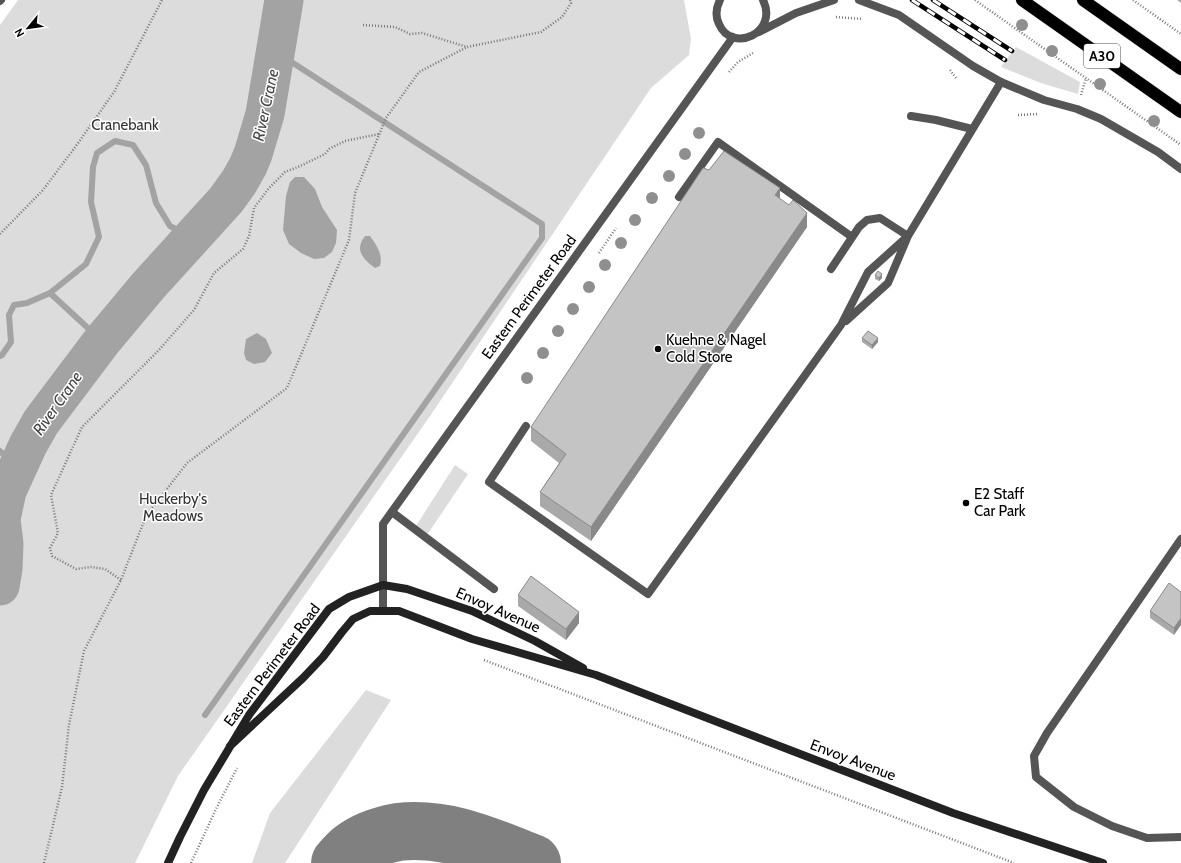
<svg xmlns="http://www.w3.org/2000/svg" width="1181" height="863" font-family="Cabin,sans-serif">
	<style>
		.green { fill: #dcdcdc }
		.water { fill: #a3a3a3 }
		.lines { fill: none; stroke-linecap: round; stroke-linejoin: round }
		.stream { stroke: #a3a3a3; stroke-width: 6 }
		.river { stroke: #a3a3a3; stroke-width: 39 }
		.taxiway { stroke: #808080; stroke-width: 58 }
		.highway-casing { stroke: #dbdbdb; stroke-width: 13 }
		.path { stroke: #777; stroke-width: 2.5; stroke-dasharray: 1 2; stroke-linecap: butt }
		.lane { stroke: #555; stroke-width: 8 }
		.street { stroke: #555; stroke-width: 8 }
		.secondary { stroke: #222; stroke-width: 8 }
		.highway { stroke: #000; stroke-width: 12 }
		.rail-casing { stroke: #000; stroke-width: 4.5 }
		.rail { stroke: #fff; stroke-width: 3; stroke-dasharray: 9; stroke-linecap: butt }
		.tree { fill: #8f8f8f }
		.wall { fill: #a9a9a9 }
		.shaded-wall { fill: #898989 }
		.building { fill: #c4c4c4; stroke: #898989 }
		.poi-dot { fill: #000; stroke: #fff; stroke-width: 1.5 }
		.labels { text-anchor: middle; stroke-width: 3; stroke-linejoin: round; paint-order: stroke }
		.shield { fill: #fff; stroke: #4c4c4c; stroke-width: 1 }
		.shield-label { font-size: 14px; font-weight: bold; fill: #000 }
		.park-label { font-size: 15px; fill: #333; stroke: #fff }
		.street-label { font-size: 15px; fill: #000; stroke: #fff }
		.poi-label { font-size: 15px; fill: #000; stroke: #fff; text-anchor: start }
		.water-label { font-size: 16px; font-style: italic; fill: #444; stroke: #fff }
	</style>
	<rect width="100%" height="100%" fill="#fff"/>
	<!-- green -->
	<path class="green" d="M18,0H684L691,39L689,55L651,88L428,419L178,776L135,863H0V25Z
		M1016,47L1080,82L1078,94L1041,83L1001,67Z
		M455,465L468,474L427,535L416,526Z
		M366,690L391,700L285,863H252L270,813Z"/>
	<!-- water -->
	<path class="water" d="M295,177H304L315,189L322,207L337,230L336,243L332,252L324,258L314,259L301,253L289,244L283,230L286,196L290,182Z
		M365,236H370C377,246 383,254 380,266L375,268C363,259 354,250 365,236Z
		M257,333L266,339L272,353L265,362L254,364L246,360L244,353L246,339Z"/>
	<g class="lines">
		<!-- stream -->
		<path class="stream" d="M50,293L102,341
			M0,356L2,355L11,342L9,315L14,305L27,303L50,293L86,264L99,237L91,202L93,167L97,153L115,141L133,145L146,165L156,203L170,226L192,238
			M0,451L17,468
			M0,519H1
			M205,715L542,238V224L276,52"/>
		<!-- river -->
		<path class="river" d="M0,586L3,569L4,544L1,519L7,491L28,445L41,422L102,341L148,286L226,200L239,182L248,166L253,154L265,114L284,0"/>
		<!-- taxiway -->
		<path class="taxiway" d="M340,863C344,859 348,853 353,850C366,840 382,835 398,832C446,826 488,846 532,863"/>
		<defs>
			<path id="highway" d="M1022,0L1181,112
				M1083,0L1181,69"/>
		</defs>
		<!-- highway casing -->
		<use href="#highway" class="highway-casing"/>
		<!-- path -->
		<path class="path" d="M975,0L1181,145
			M1133,0L1181,34
			M836,17L863,19
			M363,25L395,27L410,34L422,33L467,47L541,32L562,17L571,3L570,0
			M950,70L956,78
			M729,72L738,62L753,53
			M1081,95L1086,78
			M1018,115L1037,114
			M0,234L43,190L76,146L114,92L162,0
			M599,253L616,228
			M121,580L105,569L91,567L76,569L52,556L50,548L58,533L51,495L82,427L158,351L194,310L214,273L243,249L249,236L254,208L269,188L285,172L298,167L325,154L329,149L345,141L379,134
			M484,660L1014,863
			M44,863L62,787L69,725L84,651L121,580L146,516L187,463L287,388L349,240L355,193L386,118L419,72L467,47
			M191,863L217,807L237,768"/>
		<!-- lane -->
		<path class="lane" d="M0,1L1,0
			M911,116L936,120L972,129
			M679,197L718,142L852,237
			M831,269L859,227L867,220L880,218L908,236
			M846,321L888,283L908,236L1001,82
			M526,426L489,482L648,594L841,325L868,272L908,236
			M392,512L494,589
			M1181,539L1047,733L1034,756L1036,777L1074,807L1112,826L1147,838L1181,837"/>
		<!-- street -->
		<path class="street" d="M720,0C716,8 715,16 719,24C732,54 779,33 763,0
			M859,0L899,15L973,66L1001,82L1044,100L1077,109L1101,119L1158,152L1181,169
			M759,32L796,13L834,0
			M383,611V524L733,37"/>
		<!-- secondary -->
		<path class="secondary" d="M230,746L303,678L323,657L342,632L353,619L370,611H399L472,639L596,675L953,813L1103,863
			M168,863L180,837L204,790L249,715L329,609L349,597L383,585L407,589L472,611L535,641L583,668"/>
		<!-- highway -->
		<use href="#highway" class="highway"/>
		<defs>
			<path id="rail" d="M912,0L1005,60
				M933,0L1012,51"/>
		</defs>
		<!-- rail casing -->
		<use href="#rail" class="rail-casing"/>
		<!-- rail -->
		<use href="#rail" class="rail"/>
	</g>
	<!-- trees -->
	<g class="tree">
		<circle cx="1022" cy="25" r="6"/>
		<circle cx="1052" cy="51" r="6"/>
		<circle cx="1100" cy="84" r="6"/>
		<circle cx="1154" cy="121" r="6"/>
		<circle cx="699" cy="133" r="6"/>
		<circle cx="685" cy="154" r="6"/>
		<circle cx="669" cy="176" r="6"/>
		<circle cx="652" cy="198" r="6"/>
		<circle cx="635" cy="220" r="6"/>
		<circle cx="621" cy="243" r="6"/>
		<circle cx="605" cy="265" r="6"/>
		<circle cx="589" cy="287" r="6"/>
		<circle cx="573" cy="309" r="6"/>
		<circle cx="558" cy="331" r="6"/>
		<circle cx="543" cy="353" r="6"/>
		<circle cx="527" cy="378" r="6"/>
	</g>
	<!-- wall -->
	<path class="wall" d="M1177,0H1181V3Z
		M780,199L807,227L591,541L540,506V492L559,463L531,441V427Z
		M875,275L882,278L879,281L875,279Z
		M862,338L878,342L872,349L862,342Z
		M1181,592L1174,635L1150,618V611Z
		M518,595L579,623L566,640L518,606Z"/>
	<!-- shaded-wall -->
	<path class="shaded-wall" d="M780,188V202L775,195Z
		M807,213V227L591,541V527Z
		M882,274V278L879,281V278Z
		M878,338V342L872,349V345Z
		M579,612V623L566,640V629Z
		M1181,618V625L1174,635V628Z"/>
	<!-- building -->
	<path class="building" d="M724,151L780,188L775,195L789,205L793,200L807,213L591,527L540,492L566,454L531,427L703,168L709,170Z
		M878,271L882,274L879,278L875,275Z
		M868,331L878,338L872,345L862,338Z
		M531,576L579,612L566,629L518,595Z
		M1169,583L1181,592V618L1174,628L1150,611Z"/>
	<!-- markers -->
	<g class="poi-dot">
		<circle cx="658" cy="349" r="4"/>
		<circle cx="966" cy="503" r="4"/>
	</g>
	<g class="labels">
		<!-- shield labels -->
		<rect class="shield" x="1084" y="44" width="36" height="24" rx="3"/>
		<g class="shield-label">
			<text x="1102" y="61">A30</text>
		</g>
		<!-- park labels -->
		<g class="park-label">
			<text x="125" y="130">Cranebank</text>
			<text x="173" y="504">Huckerby's<tspan x="173" dy="17">Meadows</tspan></text>
		</g>
		<!-- street labels -->
		<g class="street-label">
			<text transform="translate(529 297) rotate(-54)" y="5">Eastern Perimeter Road</text>
			<text transform="translate(498 610) rotate(24)" y="5">Envoy Avenue</text>
			<text transform="translate(272 665) rotate(-53)" y="5">Eastern Perimeter Road</text>
			<text transform="translate(853 760) rotate(21)" y="5">Envoy Avenue</text>
		</g>
		<!-- poi labels -->
		<g class="poi-label">
			<text x="666" y="345">Kuehne &amp; Nagel<tspan x="666" dy="17">Cold Store</tspan></text>
			<text x="974" y="499">E2 Staff<tspan x="974" dy="17">Car Park</tspan></text>
		</g>
		<!-- water labels -->
		<g class="water-label">
			<text transform="translate(265 105) rotate(-78)" y="6">River Crane</text>
			<text transform="translate(57 403) rotate(-55)" y="6">River Crane</text>
		</g>
	</g>
	<!-- north arrow -->
	<g transform="translate(28 28) rotate(241)" stroke="#ffffff" stroke-width="3" paint-order="stroke">
	<path d="M0-3L7 15L0 10L-7 15Z" fill="#000000"/>
	<text y="-6" font-size="11" font-weight="bold" text-anchor="middle" fill="#000000">N</text>
	</g>
</svg>
